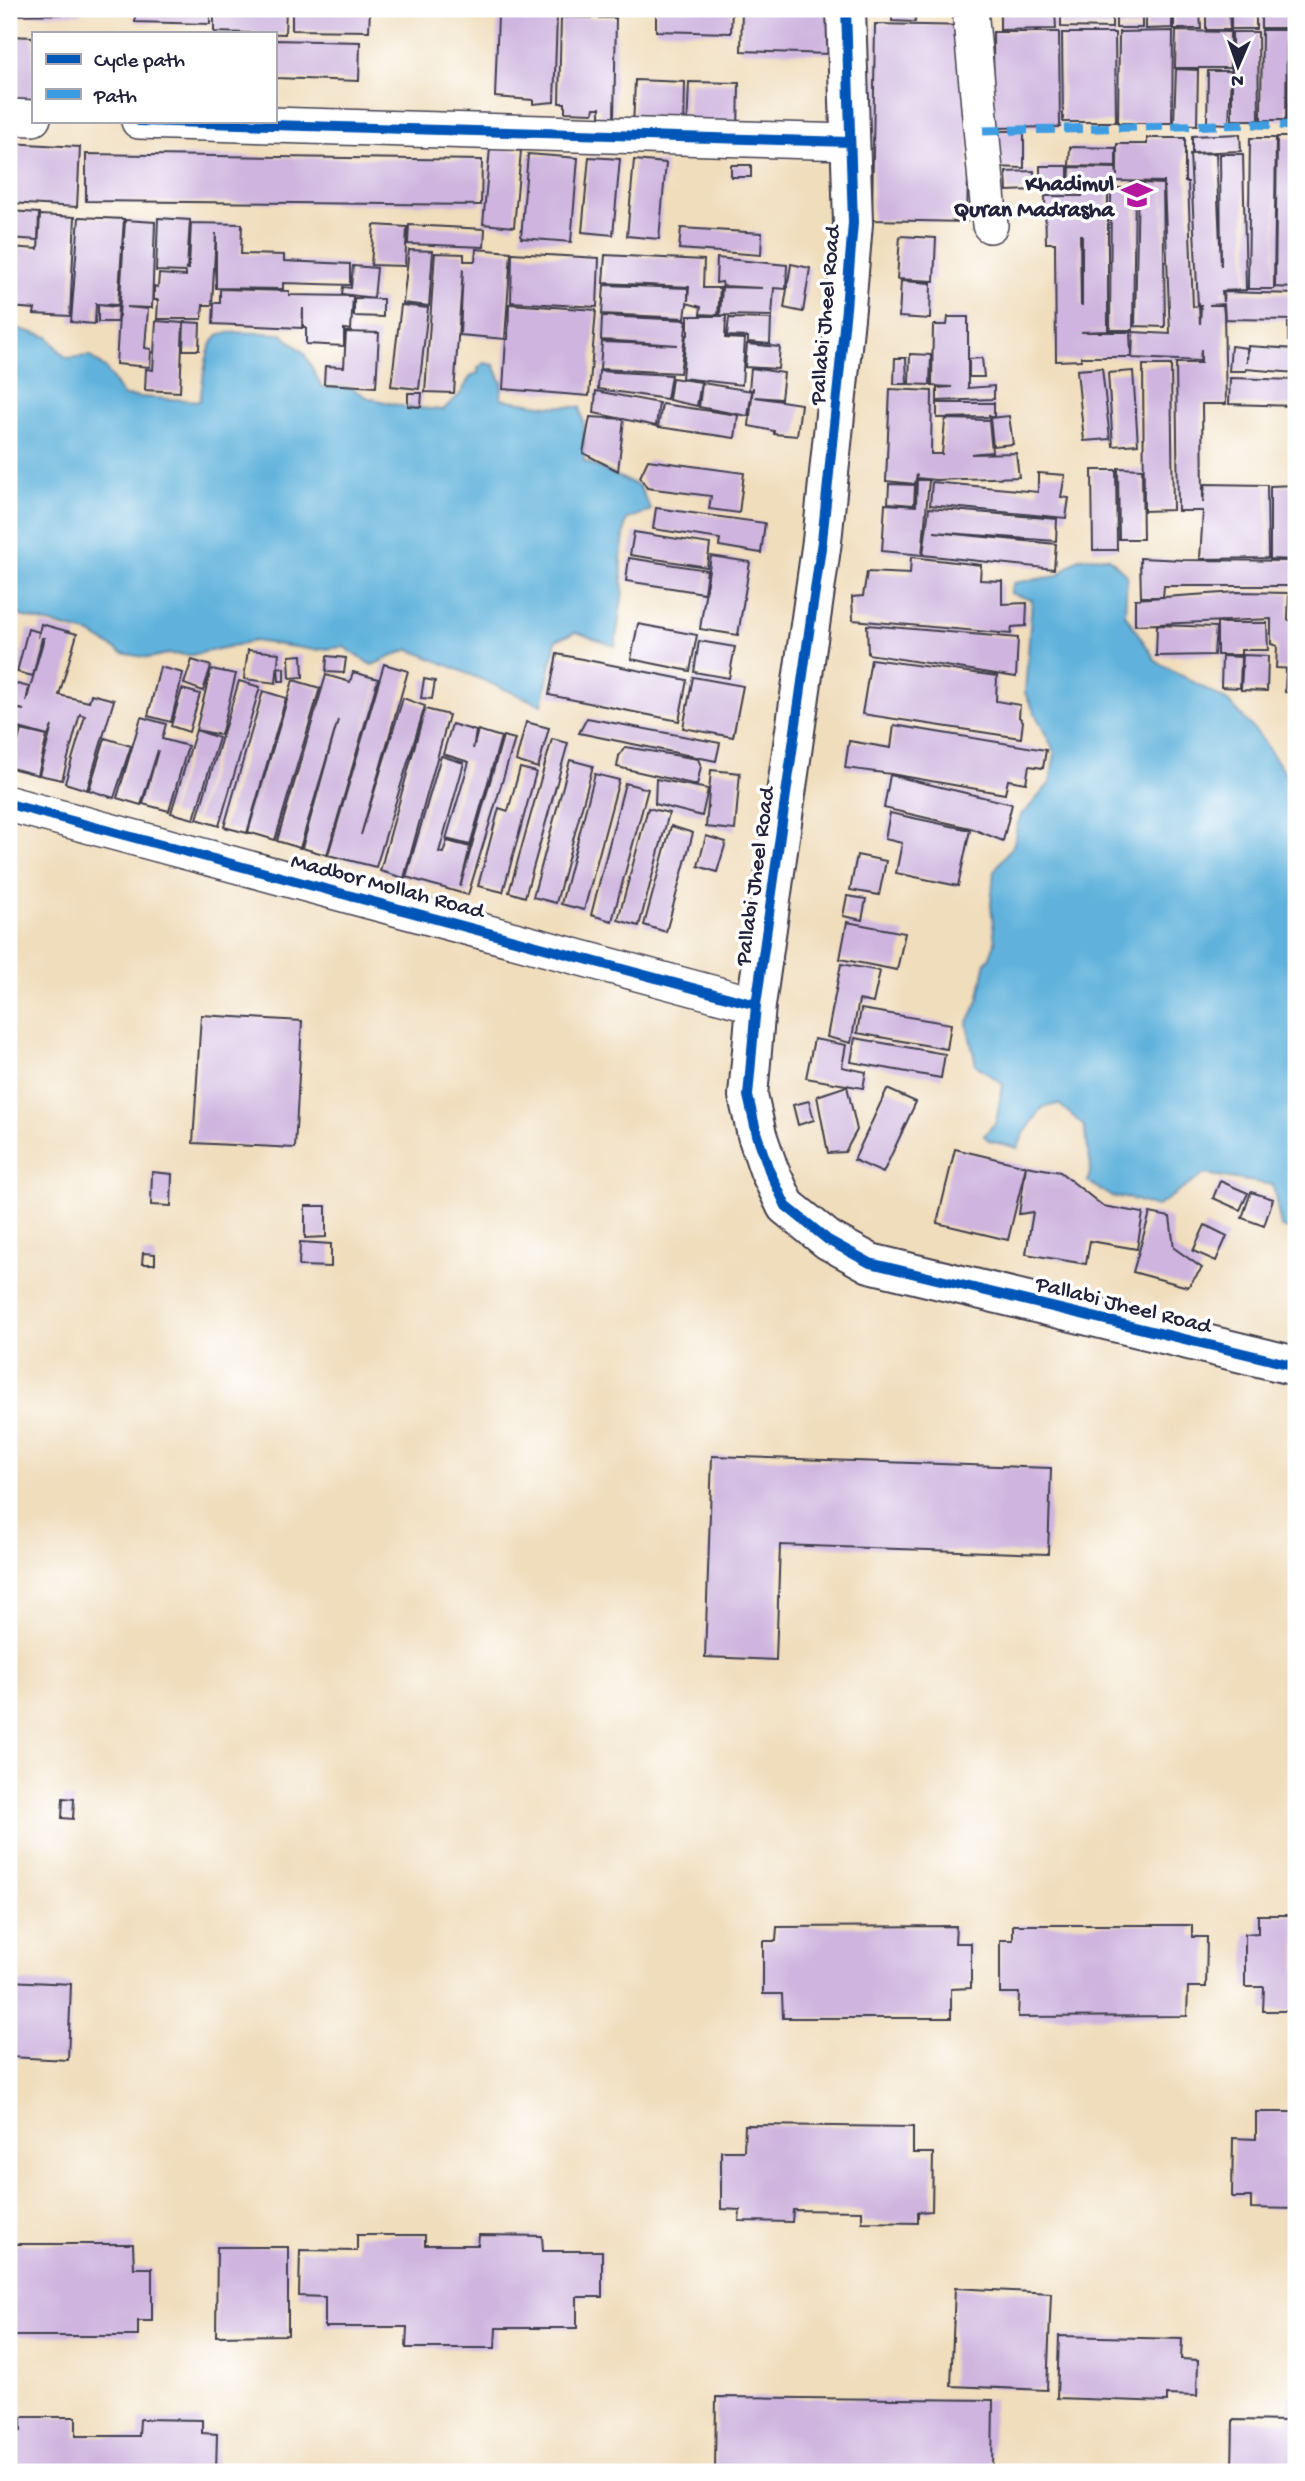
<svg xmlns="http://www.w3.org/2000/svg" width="1305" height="2481" font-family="'Gochi Hand',sans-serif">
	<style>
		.water { fill: #61b2dc; stroke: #426a8c; stroke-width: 2 }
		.building { fill: #ceb4de; fill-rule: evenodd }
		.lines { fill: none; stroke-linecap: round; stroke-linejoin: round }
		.street-casing { stroke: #413e4e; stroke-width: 38 }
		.secondary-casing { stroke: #413e4e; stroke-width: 42 }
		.street { stroke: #fff; stroke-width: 35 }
		.secondary { stroke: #fff; stroke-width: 38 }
		.quiet { stroke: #3c9ce2; stroke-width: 9; stroke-dasharray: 18 9; stroke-linecap: butt }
		.cycleway-casing { stroke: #fff; stroke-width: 15 }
		.cycleway { stroke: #0057b8; stroke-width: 10 }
		.labels { text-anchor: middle; stroke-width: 7; stroke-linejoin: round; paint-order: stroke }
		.poi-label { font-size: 23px; font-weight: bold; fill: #22223b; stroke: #fff; text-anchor: end }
		.street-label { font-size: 23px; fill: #22223b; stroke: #fff }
	</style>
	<rect width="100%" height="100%" fill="#fff"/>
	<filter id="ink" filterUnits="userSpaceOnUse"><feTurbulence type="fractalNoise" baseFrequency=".0143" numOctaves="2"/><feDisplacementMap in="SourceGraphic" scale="14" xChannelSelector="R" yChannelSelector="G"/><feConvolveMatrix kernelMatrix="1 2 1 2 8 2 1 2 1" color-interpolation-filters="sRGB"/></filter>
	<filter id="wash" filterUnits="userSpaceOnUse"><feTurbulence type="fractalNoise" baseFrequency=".00686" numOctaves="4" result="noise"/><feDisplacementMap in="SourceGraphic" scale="28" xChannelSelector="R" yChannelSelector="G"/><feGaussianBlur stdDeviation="1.57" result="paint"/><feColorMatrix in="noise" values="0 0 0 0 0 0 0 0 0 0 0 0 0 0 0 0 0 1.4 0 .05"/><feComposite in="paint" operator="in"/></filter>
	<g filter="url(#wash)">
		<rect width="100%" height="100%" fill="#f0ddbc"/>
		<!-- water -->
		<path class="water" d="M9,326L48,337L66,358L90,356L106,369L123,396L200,401C203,385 205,340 221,334C231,330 269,334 282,334L304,353L322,387L351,388L369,398L405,407L443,410C448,405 455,400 460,394C467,386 467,375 478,373V368L484,363L494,365L502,383L501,399L548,406L580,407L584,425V461L639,486L651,510L626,520L621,558L623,591L615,646L576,632L556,640L542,705L409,649L372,665L344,647L315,650L254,641L192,655L167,654L149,658L122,653L91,634L9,613Z
			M1108,557L1127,575L1125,614L1157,662L1228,701L1259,735L1296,789V1231L1281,1227L1273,1185L1205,1174L1156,1207L1129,1198L1112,1197L1088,1182L1091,1166L1084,1126L1059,1104L1043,1107L1023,1135L1018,1148L990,1141L984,1136L996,1122L1003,1084L976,1065L967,1024L978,1001L986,961L989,959L995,943L991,905L994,871L1014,844L1017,826L1022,813L1026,811L1050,783L1055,753L1025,693L1032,600L1010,593L1014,583L1057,576L1079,558Z"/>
		<g id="blocks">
			<!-- building -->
			<path class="building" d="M9,9H81V14L9,15Z
				M135,9H210V24L135,22Z
				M214,9H286L285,34L214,32Z
				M292,9H370L369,31L292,30Z
				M547,9H605V14L547,11Z
				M656,9H732L731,33L656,31Z
				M742,9H832L830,54L741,51Z
				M892,9H916L915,22L892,21Z
				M1000,9H1055L1056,29L1000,30Z
				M1061,9H1112V28L1061,27Z
				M1116,9H1142V28H1116Z
				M1146,9H1172V28L1146,29Z
				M1174,9H1200L1201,29H1174Z
				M1206,9H1229L1230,30H1206Z
				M1231,9H1256V29H1231Z
				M1261,9H1289L1288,28H1261Z
				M1290,9H1296V28H1290Z
				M498,15L557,16L554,102L533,104V100L495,97Z
				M561,17L616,18L614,118H600V108H594L593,113L565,112V103H559Z
				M875,24L971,26L967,222L872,220Z
				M1262,30H1287L1286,120H1261Z
				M1289,30H1296V119H1288Z
				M1173,31L1172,123H1118L1119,32Z
				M1176,31L1230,32V68H1175Z
				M993,32H1059L1060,127L994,128Z
				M1232,32H1258L1259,120H1232Z
				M1062,33H1115L1116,122H1063Z
				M9,36L33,37V100L9,99Z
				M275,40L360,42L359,81L275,78Z
				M1176,69L1198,70L1197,125L1174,124Z
				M1208,71H1231L1229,124L1207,123Z
				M635,80L685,82L684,130L633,128Z
				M689,82L739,83L738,132L687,131Z
				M993,131H1024V168L993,167Z
				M1240,134L1241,151L1192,153V136Z
				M1277,137H1296V279H1294V288L1275,287Z
				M1147,138H1185V182H1188L1193,307L1199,306L1200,324L1201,305H1198L1190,154L1216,153L1221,266L1220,154H1243L1246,290L1222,291L1223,302L1224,292L1296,294V320L1225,319L1224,304L1209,305H1223L1224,314L1226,404H1202L1203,503L1205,484L1267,485L1268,558L1200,559L1203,511H1178L1176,363H1201V349L1200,361L1132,358L1133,332L1170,334L1164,182L1116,181V187H1069L1070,167L1116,168L1117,176V144H1147Z
				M1250,138H1276L1274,289H1248Z
				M9,143L80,147L77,207L9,203Z
				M1070,147L1116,148V167L1069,166Z
				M490,148L521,151L514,227L483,224Z
				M86,154L482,160L481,205L86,201Z
				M528,154L578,158L571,242L521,238Z
				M589,157L620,159L613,235L582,232Z
				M634,160L666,163L659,239L627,236Z
				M731,165H751V177H731Z
				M1040,166H1068V188H1040Z
				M1034,171L1035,190L1007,191L1006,172Z
				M1138,183L1163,184L1165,327L1135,326Z
				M1111,188H1135L1133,330H1110Z
				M1082,190H1108V331L1081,332H1130L1131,357H1081V360L1056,361L1055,243H1046L1045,196H1082ZM1080,235H1082V305H1081Z
				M9,211L39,213L38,240L9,238Z
				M40,215L75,217L70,316L34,314L35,309L9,307V247L38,249Z
				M79,217L124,219L118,305L96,304L95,324L71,322Z
				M158,218L190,220L187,268L185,269H189L191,223L242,224L241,254L284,255V261L350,264V285L283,283V289L216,288V233L212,305H203L202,319H157L158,300H154V286L158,287L159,274L186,276V272L156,271Z
				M125,220L155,222L152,308L126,307L148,309L145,348L151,349L150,367L116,364Z
				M374,225L407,227L405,266L371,265Z
				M409,225L485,229L484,247L408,244Z
				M681,228L762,233L761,255L679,249Z
				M900,236L936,238L934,281L897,279Z
				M476,249L511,252L505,339L460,335L463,269L454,393L425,392L435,253L464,254V261H475Z
				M409,250L433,251L429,306L403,303Z
				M512,253L599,258L597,307L511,302Z
				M605,255L704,260L703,288H720L718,315L700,314L701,307L687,303L685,318L602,314L604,285L688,288V301L689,287L603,283Z
				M717,258L787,265L786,289L774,288L772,316L720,315L722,287L762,288L723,286L722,282L716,283Z
				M791,264L810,268L803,312L784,308Z
				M353,266L377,268L374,298L342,294L343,287L351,288Z
				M901,281L931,283L930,319L899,317Z
				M220,289L289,291V295L353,296L351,330L344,329V346L306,344V327H303V308L302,328L213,324L214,303H220Z
				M354,298L383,299V317L354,316Z
				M509,304L596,310L589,396L503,389L506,339H508Z
				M98,305L118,307L117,322H98Z
				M401,305L428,308L419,389L391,386Z
				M602,316L687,320L680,373L600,369L602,342L678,345L601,340Z
				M688,316H726L725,338L745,339L742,385L682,378L686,335H688Z
				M948,317H968V388L994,386V399L937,401V388L952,387L932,386L933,325H947Z
				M729,318L771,319L770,344L748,342V337L727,336Z
				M156,321L183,323L180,392L145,390L146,369L153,370Z
				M184,322L200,323L199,350H183Z
				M1288,323H1296V341H1288Z
				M346,332L379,333L376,387L324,384L325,366L344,367Z
				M747,344L780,347L778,369L745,367Z
				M1231,346L1247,348V362L1248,346L1296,349V373L1246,369V371H1229Z
				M910,354L931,355L930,385L909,384Z
				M895,358H906L907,384H894Z
				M982,358L984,377H969V359Z
				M1143,365H1171L1173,510L1144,511Z
				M751,368L784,373L781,399L755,397L801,404L797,436L774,434V431L749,426L753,387V390H749Z
				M1102,368L1110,439L1084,441L1077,370Z
				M599,371L671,375L667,399L598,389Z
				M1133,371L1138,444L1113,446L1108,373Z
				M672,378L701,382L697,406L669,400Z
				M1230,378L1296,380V406L1229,404Z
				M702,383L752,391L748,416L699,407Z
				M890,389L932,391L931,454H942L945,421L947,419L989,420L992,452L971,454L1016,453L1019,477L936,480L917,478V474L915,484L886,481Z
				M596,391L659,403L656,426L594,413Z
				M408,393H422L421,407L408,406Z
				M937,403H994V417H990L989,414V417L937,418Z
				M662,404L738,415L735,438L658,427Z
				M1009,416L1013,444L993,446L990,418Z
				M590,417L624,419L618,471L583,453Z
				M648,460L744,473L739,513L709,509L711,496L647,488L640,477Z
				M1118,468L1142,469L1143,539H1119Z
				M1092,470H1116L1117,550H1093Z
				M1038,473L1065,475L1061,497L1069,498L1066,518L930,505L932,482L1038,492Z
				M917,480H929L922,555L882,551L885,504L916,506Z
				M889,484L915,485L914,505L888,503Z
				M1296,485V560L1270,559V486Z
				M656,508L765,523L761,553L719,546L720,539L653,529Z
				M929,508L1057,519L1056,541L934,532L1056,544L1054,569L923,555Z
				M634,532L710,544L707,567L630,555Z
				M711,556L750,562L738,635L700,629Z
				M911,557L981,565L980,580L1002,581V604L1027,603L1026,626L1012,627L1011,634L853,620L852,597L863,596L867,572L910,574Z
				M629,558L707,570L704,593L626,581Z
				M1140,558L1184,560L1296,561V581L1292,582L1293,586H1164L1163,597H1141Z
				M1238,592L1289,593L1288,620L1296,621V669L1276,668L1277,646L1271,644V619L1135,625V599Z
				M1217,623H1267L1268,650H1241V655H1217Z
				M41,624L77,634L59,695L89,702L91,694L114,700L87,790L65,783L85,716L80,714L62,780L39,775L52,726L48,736L19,728L9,764V708L24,710L9,706V682L29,687L26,702L44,638H42L33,676L17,672L28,629L39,632L38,638Z
				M638,624L697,635L690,671L631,659Z
				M867,625L1018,638L1016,677L868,654Z
				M1157,625L1216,627L1214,655L1156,656Z
				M699,641L735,647L729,678L694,672Z
				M248,650L279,653L276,683L244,679Z
				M557,654L687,680L679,721L549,695Z
				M302,655L303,677L290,678L289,656Z
				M1243,655L1268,656L1267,691L1241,690Z
				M327,656L346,658L344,673L326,672Z
				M1222,656L1241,657L1240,688L1221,687Z
				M871,659L997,676L996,701L1020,705L1019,717L1023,721L1021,738L862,714Z
				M192,660L211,666L203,691L184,684Z
				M384,664L408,671L361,835L403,698L425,706L376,867L328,855Z
				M160,667L183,673L171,722L148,716Z
				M278,667L284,668V681H279Z
				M211,669L236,674L221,735L196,730Z
				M1286,670L1296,671V693L1285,692Z
				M353,672L378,679L327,855L302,848L338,720L300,848L277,841L326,675L350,682Z
				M693,677L743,686L733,737L683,728Z
				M424,679L435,681L432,699L421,698Z
				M293,680L320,688L275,840L248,832Z
				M239,681L260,687L219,826L197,819Z
				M182,689L200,694L189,732L171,726Z
				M263,691L286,698L247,833L224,827Z
				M425,709L449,715L404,878L380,871Z
				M141,717L166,724L162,739L188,746L169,811L143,804L158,750L141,805L117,798Z
				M587,718L720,743L716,761L579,733Z
				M526,722L549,728L538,768L516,761Z
				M452,724L476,731L473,749L478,730L501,737L470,845L446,839L469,762L443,754Z
				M894,725L1046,750L1043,768L1029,766L1026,783L1008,780L1005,794L891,774L845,768L849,741L891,748Z
				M21,730L47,736L38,775L11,768Z
				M196,730L219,738L194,819L171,813Z
				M503,736L515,739L468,895L406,877L441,756L464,763L439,852L443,853L447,841L470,847L460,887Z
				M105,738L131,746L114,798L89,790Z
				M552,739L568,743L525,897L509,892Z
				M625,747L698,759L701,766L697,785L617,767L619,756Z
				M570,760L593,766L556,903L533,897Z
				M520,768L536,772L503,892L478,886L499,808L508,811Z
				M711,770L740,773L735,830L706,827Z
				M595,774L619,780L584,910L561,904Z
				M890,775L1012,804L1003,841L970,828L884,808Z
				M656,779L708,789L702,816L655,804Z
				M625,783L648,789L612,921L591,915Z
				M648,808L669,813L639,926L618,920Z
				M890,813L970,830L958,886L896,873L902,843L885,839Z
				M671,826L693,833L666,932L644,925Z
				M706,836L726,842L717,872L698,866Z
				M857,855L886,861L879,895L850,890Z
				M847,896L866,899L862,920L843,916Z
				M847,922L905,933L897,970L840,959Z
				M841,964L880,971L873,1003L859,1000L851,1043L827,1037Z
				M861,1009L951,1024L947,1049L857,1033Z
				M201,1015L302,1021L295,1148L193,1143Z
				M855,1038L945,1054L941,1078L851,1062Z
				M814,1039L846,1045L842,1067L866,1072L863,1088L806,1078Z
				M847,1086L857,1130L845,1152L828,1153L817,1096Z
				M887,1089L916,1102L883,1173L854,1160Z
				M809,1101L814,1120L798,1125L793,1105Z
				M955,1149L1026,1166L1008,1240L937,1223Z
				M1026,1166L1060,1172L1103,1206L1143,1213L1137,1249L1090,1241L1086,1264L1026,1254L1033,1212L1019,1214Z
				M152,1172L172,1174L171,1206L151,1205Z
				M1220,1181L1248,1193L1240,1210L1213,1198Z
				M1251,1192L1273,1199L1264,1226L1242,1218Z
				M305,1206H326V1237L305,1238Z
				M1150,1213L1170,1217L1174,1248L1202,1268L1188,1287L1133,1272Z
				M1205,1225L1227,1236L1216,1261L1193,1251Z
				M300,1242L331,1244V1267L299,1266Z
				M143,1253L155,1254V1264H142Z
				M712,1456L1051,1468L1048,1554L780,1545L776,1660L705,1657Z
				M63,1798L74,1799L73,1819L62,1818Z
				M1258,1915H1296V2011H1263L1264,1987H1245V1934L1258,1933Z
				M1013,1925H1192V1937H1207L1206,1987H1188L1187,2016L1018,2017L1019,1993H1000V1940H1013Z
				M956,1926L955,1943H971V1988L951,1989V2018H783L782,1994H763V1941H776L777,1927Z
				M9,1981L71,1984L68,2060L9,2057Z
				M1256,2112H1296V2209L1251,2208V2197H1232L1233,2138L1256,2139Z
				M745,2125L913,2127V2153H933L932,2211L918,2212V2223L862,2222V2211L793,2210L792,2222L739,2221L740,2210L721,2209V2151H744Z
				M357,2235H425V2245H478L479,2235L542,2236L543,2251H602V2297H577V2328H496L495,2348H406L407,2327H325V2297L299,2296L300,2250L357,2251Z
				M9,2244H133L134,2268H152V2321H138V2336H9Z
				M217,2247H288V2335L216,2336Z
				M955,2288L1051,2293L1047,2390L951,2386Z
				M1059,2336L1182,2339L1181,2359L1198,2360L1197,2396L1167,2395V2402L1057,2398Z
				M1289,2393H1296V2472H1232L1233,2420L1288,2421Z
				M716,2397L993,2400L992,2472H715Z
				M21,2417H76V2436H139L140,2419L202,2420V2433L217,2434L216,2472H9V2431H21Z"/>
		</g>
	</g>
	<g filter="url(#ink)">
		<use href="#blocks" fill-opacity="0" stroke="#413e4e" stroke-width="2"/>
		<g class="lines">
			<defs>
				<path id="street" d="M970,9L990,225
					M9,117L33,118
					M139,121L850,142
					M9,804L756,1005"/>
				<path id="secondary" d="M846,9L853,223L846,308L822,541L756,1005L748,1096L757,1135L769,1170L786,1206L828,1240L870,1263L1296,1366"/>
			</defs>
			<!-- street casing -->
			<use href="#street" class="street-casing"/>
			<!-- secondary casing -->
			<use href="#secondary" class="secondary-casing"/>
			<!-- street -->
			<use href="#street" class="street"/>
			<!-- secondary -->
			<use href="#secondary" class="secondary"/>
			<!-- quiet -->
			<path class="quiet" d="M983,131L1255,124L1296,126"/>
			<defs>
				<path id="cycleway" d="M846,9L853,223L846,308L822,541L756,1005L748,1096L757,1135L769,1170L786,1206L828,1240L870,1263L1296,1366
					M139,121L850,142
					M9,804L756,1005"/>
			</defs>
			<!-- cycleway casing -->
			<use href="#cycleway" class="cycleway-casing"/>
			<!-- cycleway -->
			<use href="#cycleway" class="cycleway"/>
		</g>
	</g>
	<!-- icons -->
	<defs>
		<symbol id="school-bare" viewBox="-9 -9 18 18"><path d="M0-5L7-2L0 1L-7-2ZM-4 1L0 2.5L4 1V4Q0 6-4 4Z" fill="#b5179e" stroke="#fff" stroke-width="2.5" paint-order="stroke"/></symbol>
	</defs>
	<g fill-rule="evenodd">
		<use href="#school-bare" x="1115" y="173" width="44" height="44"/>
	</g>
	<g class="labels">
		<!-- poi labels -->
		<g class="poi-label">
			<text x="1114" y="190">Khadimul<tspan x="1114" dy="26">Quran Madrasha</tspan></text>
		</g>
		<!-- street labels -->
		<g class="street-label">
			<text transform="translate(823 315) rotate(-85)" y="8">Pallabi Jheel Road</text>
			<text transform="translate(753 876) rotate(-82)" y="8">Pallabi Jheel Road</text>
			<text transform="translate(388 884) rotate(15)" y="8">Madbor Mollah Road</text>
			<text transform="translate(1124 1303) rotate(14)" y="8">Pallabi Jheel Road</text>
		</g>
	</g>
	<!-- margin -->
	<rect width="1305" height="2481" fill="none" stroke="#fff" stroke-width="35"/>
	<!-- legend -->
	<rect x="32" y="32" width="245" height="91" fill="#ffffff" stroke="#a7a7b1" stroke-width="2"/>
	<rect x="46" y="54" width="35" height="10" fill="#0057b8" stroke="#a7a7b1" stroke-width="2"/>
	<text x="94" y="66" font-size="21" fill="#22223b">Cycle path</text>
	<rect x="46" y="89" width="35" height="10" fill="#3c9ce2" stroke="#a7a7b1" stroke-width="2"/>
	<text x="94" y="102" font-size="21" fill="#22223b">Path</text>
	<!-- north arrow -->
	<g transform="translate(1238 66) rotate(182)" stroke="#ffffff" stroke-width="5" paint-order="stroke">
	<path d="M0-5L12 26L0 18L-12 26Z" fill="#22223b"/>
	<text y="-10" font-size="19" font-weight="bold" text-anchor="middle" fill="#22223b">N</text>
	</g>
</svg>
